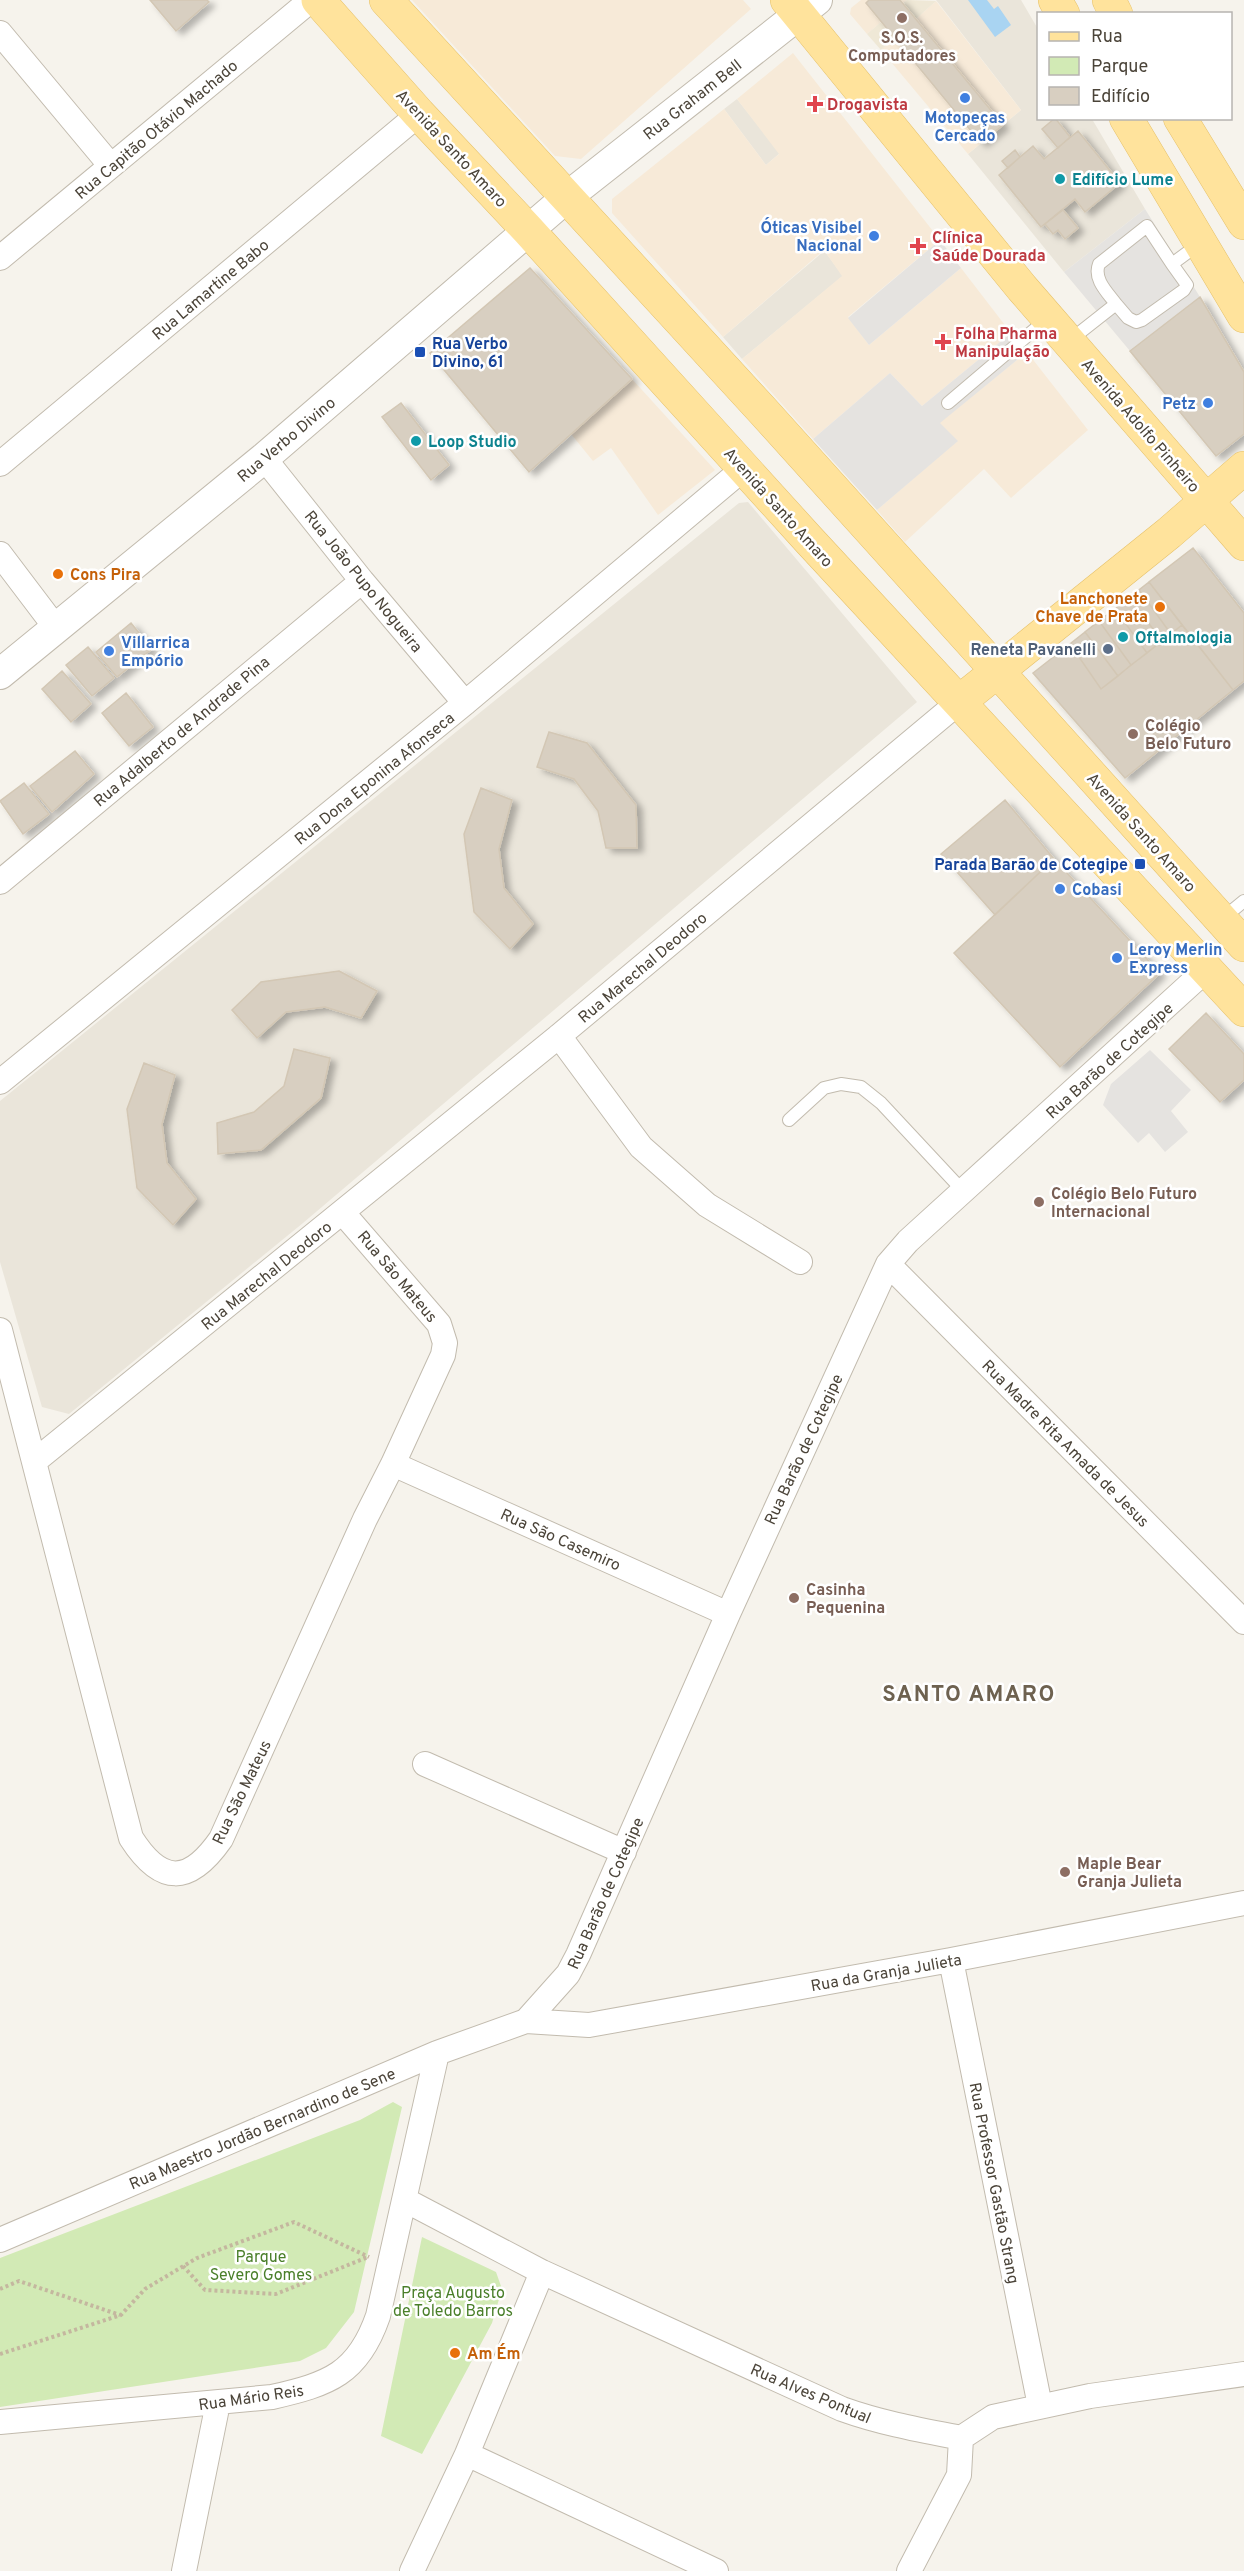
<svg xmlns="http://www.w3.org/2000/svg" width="1244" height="2571" font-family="Overpass,sans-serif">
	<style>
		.residential { fill: #eae5da }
		.commercial { fill: #f7ead8 }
		.education { fill: #efe8d6 }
		.green { fill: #d2eab5 }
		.parking { fill: #e5e3e0 }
		.water { fill: #a9d4f2 }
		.building { fill: #d8cfc1; stroke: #d3c7b4; stroke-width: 1.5; filter: url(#shadow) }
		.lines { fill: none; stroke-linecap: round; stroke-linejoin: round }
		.service-casing { stroke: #c2bbae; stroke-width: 14 }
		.minor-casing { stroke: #c2bbae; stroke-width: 26 }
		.tertiary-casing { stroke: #c2bbae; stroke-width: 32 }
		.primary-casing { stroke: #e6c16a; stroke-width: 34 }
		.path { stroke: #c4b79f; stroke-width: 4; stroke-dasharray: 3 3; stroke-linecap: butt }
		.service { stroke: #fff; stroke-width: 12 }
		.minor { stroke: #fff; stroke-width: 24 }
		.tertiary { stroke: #fff; stroke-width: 30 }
		.primary { stroke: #ffe39c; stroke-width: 33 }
		.education-dot { fill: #8d6e63; stroke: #fff; stroke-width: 2 }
		.shop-dot { fill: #3f7fe0; stroke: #fff; stroke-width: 2 }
		.health-dot { fill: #e0444e; stroke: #fff; stroke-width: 2 }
		.culture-dot { fill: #0f9aa8; stroke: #fff; stroke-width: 2 }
		.transit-dot { fill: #1a4fb4; stroke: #fff; stroke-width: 2 }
		.food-dot { fill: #e8710a; stroke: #fff; stroke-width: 2 }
		.service-dot { fill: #5c6f8a; stroke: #fff; stroke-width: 2 }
		.labels { text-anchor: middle; stroke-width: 5; stroke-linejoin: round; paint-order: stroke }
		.education-label { font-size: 16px; font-weight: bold; fill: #785e54; stroke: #fff; text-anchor: start }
		.street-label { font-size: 16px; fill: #4b4439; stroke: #fff }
		.health-label { font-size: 16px; font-weight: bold; fill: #be3a42; stroke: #fff; text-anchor: start }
		.shop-label { font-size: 16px; font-weight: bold; fill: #366cbe; stroke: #fff; text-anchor: start }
		.culture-label { font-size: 16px; font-weight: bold; fill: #0d838f; stroke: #fff; text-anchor: start }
		.transit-label { font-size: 16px; font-weight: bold; fill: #164399; stroke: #fff; text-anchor: start }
		.food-label { font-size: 16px; font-weight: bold; fill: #c56008; stroke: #fff; text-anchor: start }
		.service-label { font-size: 16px; font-weight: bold; fill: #4e5e75; stroke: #fff; text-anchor: end }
		.park-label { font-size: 16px; fill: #4a7f2a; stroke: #fff }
		.district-label { font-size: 22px; font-weight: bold; letter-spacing: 1.5px; fill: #6e6250; stroke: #fff }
	</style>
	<defs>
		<filter id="shadow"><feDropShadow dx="6" dy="4" stdDeviation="3" flood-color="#0004"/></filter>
	</defs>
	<rect width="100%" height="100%" fill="#f6f3ec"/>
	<!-- residential -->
	<path class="residential" d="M936,0H1021L1038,29V118L1092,119L1145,209L1064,272L968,154L1021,110Z
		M737,99L780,153L766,165L724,109Z
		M823,249L843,276L742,359L723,337L823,252Z
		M748,502L917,702L303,1223L69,1414L42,1407L0,1262V1101L739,503Z"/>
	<!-- commercial -->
	<path class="commercial" d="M412,0H743L751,9L581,159L555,156Z
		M861,0H907L867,34L850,14L851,8Z
		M936,1L1021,110L968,154L881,50Z
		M793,53L940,240L848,317L869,345L961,268L1011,333L922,406L890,373L813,439L742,359L842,276L824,250L723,337L612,213V199L724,109L766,165L779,154L737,99Z
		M1027,352L1088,430L1011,498L984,469L905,542L877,510L957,441L939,423Z
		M632,379L715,470L658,515L611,448L593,461L571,434Z"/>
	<!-- education -->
	<path class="education" d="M907,0L936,1L881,50L867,34Z"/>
	<!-- green -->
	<path class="green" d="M393,2102L402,2107L354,2312L326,2348L300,2361L0,2407V2258L360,2120Z
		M422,2237L496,2272L502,2289L492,2323L422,2454L381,2436Z"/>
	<!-- parking -->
	<path class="parking" d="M1145,209L1200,297L1130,351L1064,272Z
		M940,240L961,268L869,345L848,318Z
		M1011,333L1027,352L940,423L958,441L877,510L813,439L890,373L922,406Z
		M1150,1050L1191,1090L1171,1111L1188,1132L1165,1152L1149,1133L1138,1143L1103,1105L1111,1084Z"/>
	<!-- water -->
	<path class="water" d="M968,0H987L994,9L998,6L1011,25L995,37Z"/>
	<!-- building -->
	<path class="building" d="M150,0H207L209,2L176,31Z
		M869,0H900L1003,125L981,143L866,3Z
		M1055,118L1070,137L1058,148L1042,129Z
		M1078,131L1120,183L1085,212L1075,199L1041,227L999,175L1033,146L1044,159Z
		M1015,150L1020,157L1008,168L1002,161Z
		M1063,210L1078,228L1065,239L1058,230L1053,234L1045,224Z
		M530,268L632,379L529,472L430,353Z
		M1200,297L1244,372V434L1216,456L1130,351Z
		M401,403L449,465L431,480L382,417Z
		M1193,548L1244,613V681L1233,690L1149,582Z
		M1149,582L1182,625L1171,634L1139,590Z
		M1139,590L1171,634L1162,641L1129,597Z
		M1129,597L1162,641L1147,653L1115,609Z
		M1115,609L1147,653L1131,665L1099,621Z
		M1099,621L1131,665L1118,676L1085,632Z
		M131,623L152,649L117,677L96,652Z
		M1182,625L1233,690L1125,778L1033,673L1070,644L1101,689Z
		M1085,632L1118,676L1101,689L1070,644Z
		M88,647L114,678L92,696L66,665Z
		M62,671L91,704L71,722L42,689Z
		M126,693L153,727L129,746L102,713Z
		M549,732L587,743L636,805L637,848H606L598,811L574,779L537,767Z
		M75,751L94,774L52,812L30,786Z
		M24,783L49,814L23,834L0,801Z
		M481,788L512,800L499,849L504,888L533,924L510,949L474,912L464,834Z
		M1005,800L1054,859L995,915L941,854Z
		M1054,859L1160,973L1060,1067L954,953Z
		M339,971L377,991L361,1018L325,1007L286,1012L257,1038L232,1010L261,982Z
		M1206,1013L1244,1054V1080L1220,1102L1169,1049Z
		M294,1049L330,1058L321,1098L261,1150L218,1154L217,1123L254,1112L284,1086Z
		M144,1063L175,1075L162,1124L167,1163L196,1199L173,1225L137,1188L127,1109Z"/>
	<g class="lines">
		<defs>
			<path id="service" d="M1116,304C1107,292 1093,279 1099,264L1147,226L1172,264
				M1069,341L1116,304L1128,318L1136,322L1142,320L1184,290L1187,285L1172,264L1199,244
				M948,403L1047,319
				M1222,919L1244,901
				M789,1120L824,1088L841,1084L861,1087L881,1103L964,1192"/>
			<path id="minor" d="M0,33L111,166
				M0,258L311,0
				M264,458L362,581L465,703
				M0,464L419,114
				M0,554L56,628
				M0,882L362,581
				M559,1036L641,1147L707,1205L800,1262
				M0,1082L465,703L743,469
				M888,1264L1244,1622
				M0,1330L131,1838C161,1885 189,1885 221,1839L365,1519L393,1464L443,1355L445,1343L439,1324L343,1213
				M35,1461L559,1036L959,702
				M393,1464L728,1614
				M425,1764L624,1852
				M951,1960L1040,2406
				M526,2021L568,1974L578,1955L728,1614L888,1264L908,1241L1207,969
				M405,2200L542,2272L842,2409C881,2423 920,2430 961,2438L993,2417L1090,2396L1244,2374
				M0,2240L437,2053L526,2021L589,2025L951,1960L1244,1903
				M0,2422L272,2397C329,2384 358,2374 378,2316L437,2053
				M467,2454L716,2571
				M184,2571L218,2403
				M412,2571L467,2454L542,2272
				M909,2571L959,2475L961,2438"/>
			<path id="tertiary" d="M0,674L264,458L567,197L817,0"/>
			<path id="primary" d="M318,0L419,114L528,230L808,539L1244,1010
				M386,0L763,411L1244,945
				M787,0L1022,288L1244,544
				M1055,0L1063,14
				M1109,0L1116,14
				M1126,118L1244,316
				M1180,118L1244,223
				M959,702L1169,533L1244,468"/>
		</defs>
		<!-- service casing -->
		<use href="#service" class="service-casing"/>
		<!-- minor casing -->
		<use href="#minor" class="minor-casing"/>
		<!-- tertiary casing -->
		<use href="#tertiary" class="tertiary-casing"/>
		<!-- primary casing -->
		<use href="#primary" class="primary-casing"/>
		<!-- path -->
		<path class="path" d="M183,2266L205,2290L276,2294L368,2257
			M0,2289L19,2281L120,2315
			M0,2354L121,2315L145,2289L197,2258L294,2222L369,2257"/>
		<!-- service -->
		<use href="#service" class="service"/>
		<!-- minor -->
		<use href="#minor" class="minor"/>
		<!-- tertiary -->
		<use href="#tertiary" class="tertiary"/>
		<!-- primary -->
		<use href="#primary" class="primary"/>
	</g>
	<!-- markers -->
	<g class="education-dot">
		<circle cx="902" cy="18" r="6"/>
		<circle cx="1133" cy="734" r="6"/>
		<circle cx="1039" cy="1202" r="6"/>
		<circle cx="794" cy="1598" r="6"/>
		<circle cx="1065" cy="1872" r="6"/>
	</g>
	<g class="shop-dot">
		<circle cx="965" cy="98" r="6"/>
		<circle cx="874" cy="236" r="6"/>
		<circle cx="1208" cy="403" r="6"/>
		<circle cx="109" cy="651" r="6"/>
		<circle cx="1060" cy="889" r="6"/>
		<circle cx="1117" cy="958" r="6"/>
	</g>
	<g class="health-dot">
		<path d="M812 95h6v6h6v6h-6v6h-6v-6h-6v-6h6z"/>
		<path d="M915 237h6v6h6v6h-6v6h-6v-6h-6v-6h6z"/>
		<path d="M940 333h6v6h6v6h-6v6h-6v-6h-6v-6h6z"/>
	</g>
	<g class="culture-dot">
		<circle cx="1060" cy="179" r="6"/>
		<circle cx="416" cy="441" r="6"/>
		<circle cx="1123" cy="637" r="6"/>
	</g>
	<g class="transit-dot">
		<rect x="414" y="346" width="12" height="12" rx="3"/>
		<rect x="1134" y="858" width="12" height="12" rx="3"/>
	</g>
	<g class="food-dot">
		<circle cx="58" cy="574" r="6"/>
		<circle cx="1160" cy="607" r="6"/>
		<circle cx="455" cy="2353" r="6"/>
	</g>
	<circle class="service-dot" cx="1108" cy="649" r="6"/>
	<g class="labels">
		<!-- education labels -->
		<g class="education-label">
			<text x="902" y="43" text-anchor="middle">S.O.S.<tspan x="902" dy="18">Computadores</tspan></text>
			<text x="1145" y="731">Colégio<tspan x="1145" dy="18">Belo Futuro</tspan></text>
			<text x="1051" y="1199">Colégio Belo Futuro<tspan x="1051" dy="18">Internacional</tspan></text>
			<text x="806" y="1595">Casinha<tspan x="806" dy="18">Pequenina</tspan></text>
			<text x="1077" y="1869">Maple Bear<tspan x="1077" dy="18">Granja Julieta</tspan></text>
		</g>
		<!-- street labels -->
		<g class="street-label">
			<text transform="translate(692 99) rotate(-38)" y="6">Rua Graham Bell</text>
			<text transform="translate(156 129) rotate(-40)" y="6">Rua Capitão Otávio Machado</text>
			<text transform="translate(452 148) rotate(47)" y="6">Avenida Santo Amaro</text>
			<text transform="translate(210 289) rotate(-40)" y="6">Rua Lamartine Babo</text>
			<text transform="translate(1141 425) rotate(49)" y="6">Avenida Adolfo Pinheiro</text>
			<text transform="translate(286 439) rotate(-40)" y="6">Rua Verbo Divino</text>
			<text transform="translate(779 507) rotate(48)" y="6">Avenida Santo Amaro</text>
			<text transform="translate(364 581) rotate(51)" y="6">Rua João Pupo Nogueira</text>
			<text transform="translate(181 731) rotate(-40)" y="6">Rua Adalberto de Andrade Pina</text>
			<text transform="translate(374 778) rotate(-39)" y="6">Rua Dona Eponina Afonseca</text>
			<text transform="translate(1142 832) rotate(48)" y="6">Avenida Santo Amaro</text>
			<text transform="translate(642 967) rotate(-40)" y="6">Rua Marechal Deodoro</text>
			<text transform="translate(1109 1060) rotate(-42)" y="6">Rua Barão de Cotegipe</text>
			<text transform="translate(266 1275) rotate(-39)" y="6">Rua Marechal Deodoro</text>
			<text transform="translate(398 1276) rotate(50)" y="6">Rua São Mateus</text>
			<text transform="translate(1066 1443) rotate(45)" y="6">Rua Madre Rita Amada de Jesus</text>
			<text transform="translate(803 1449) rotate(-65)" y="6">Rua Barão de Cotegipe</text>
			<text transform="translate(561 1539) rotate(24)" y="6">Rua São Casemiro</text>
			<text transform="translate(241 1792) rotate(-64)" y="6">Rua São Mateus</text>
			<text transform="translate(605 1893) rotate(-66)" y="6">Rua Barão de Cotegipe</text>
			<text transform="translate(886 1972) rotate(-10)" y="6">Rua da Granja Julieta</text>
			<text transform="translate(262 2128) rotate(-23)" y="6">Rua Maestro Jordão Bernardino de Sene</text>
			<text transform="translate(995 2183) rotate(79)" y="6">Rua Professor Gastão Strang</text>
			<text transform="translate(811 2393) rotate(23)" y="6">Rua Alves Pontual</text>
			<text transform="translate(251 2397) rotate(-8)" y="6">Rua Mário Reis</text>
		</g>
		<!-- health labels -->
		<g class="health-label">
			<text x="827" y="110">Drogavista</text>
			<text x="932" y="243">Clínica<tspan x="932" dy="18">Saúde Dourada</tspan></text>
			<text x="955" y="339">Folha Pharma<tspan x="955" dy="18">Manipulação</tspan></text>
		</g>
		<!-- shop labels -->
		<g class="shop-label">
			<text x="965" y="123" text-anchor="middle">Motopeças<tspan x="965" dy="18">Cercado</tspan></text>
			<text x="862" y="233" text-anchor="end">Óticas Visibel<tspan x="862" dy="18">Nacional</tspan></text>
			<text x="1196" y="409" text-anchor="end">Petz</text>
			<text x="121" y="648">Villarrica<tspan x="121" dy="18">Empório</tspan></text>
			<text x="1072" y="895">Cobasi</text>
			<text x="1129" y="955">Leroy Merlin<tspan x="1129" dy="18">Express</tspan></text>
		</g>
		<!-- culture labels -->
		<g class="culture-label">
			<text x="1072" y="185">Edifício Lume</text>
			<text x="428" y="447">Loop Studio</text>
			<text x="1135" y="643">Oftalmologia</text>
		</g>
		<!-- transit labels -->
		<g class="transit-label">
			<text x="432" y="349">Rua Verbo<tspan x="432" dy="18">Divino, 61</tspan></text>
			<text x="1128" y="870" text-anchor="end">Parada Barão de Cotegipe</text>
		</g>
		<!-- food labels -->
		<g class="food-label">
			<text x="70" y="580">Cons Pira</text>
			<text x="1148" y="604" text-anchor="end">Lanchonete<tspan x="1148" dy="18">Chave de Prata</tspan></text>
			<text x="467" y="2359">Am Ém</text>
		</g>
		<!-- service labels -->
		<g class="service-label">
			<text x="1096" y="655">Reneta Pavanelli</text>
		</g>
		<!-- park labels -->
		<g class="park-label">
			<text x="261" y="2262">Parque<tspan x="261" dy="18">Severo Gomes</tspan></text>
			<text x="453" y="2298">Praça Augusto<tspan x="453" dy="18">de Toledo Barros</tspan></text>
		</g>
		<!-- district labels -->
		<g class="district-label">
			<text x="969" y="1701">SANTO AMARO</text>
		</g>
	</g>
	<!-- legend -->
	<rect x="1037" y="12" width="195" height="108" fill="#ffffff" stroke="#b7b4b0" stroke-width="1.5"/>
	<rect x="1049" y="32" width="30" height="9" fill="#ffe39c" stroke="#b7b4b0" stroke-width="1.5"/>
	<text x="1091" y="42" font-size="18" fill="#4b4439">Rua</text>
	<rect x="1049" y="57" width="30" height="18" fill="#d2eab5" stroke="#b7b4b0" stroke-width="1.5"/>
	<text x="1091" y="72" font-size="18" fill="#4b4439">Parque</text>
	<rect x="1049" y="87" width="30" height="18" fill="#d8cfc1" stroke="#b7b4b0" stroke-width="1.5"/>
	<text x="1091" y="102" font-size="18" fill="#4b4439">Edifício</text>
</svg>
